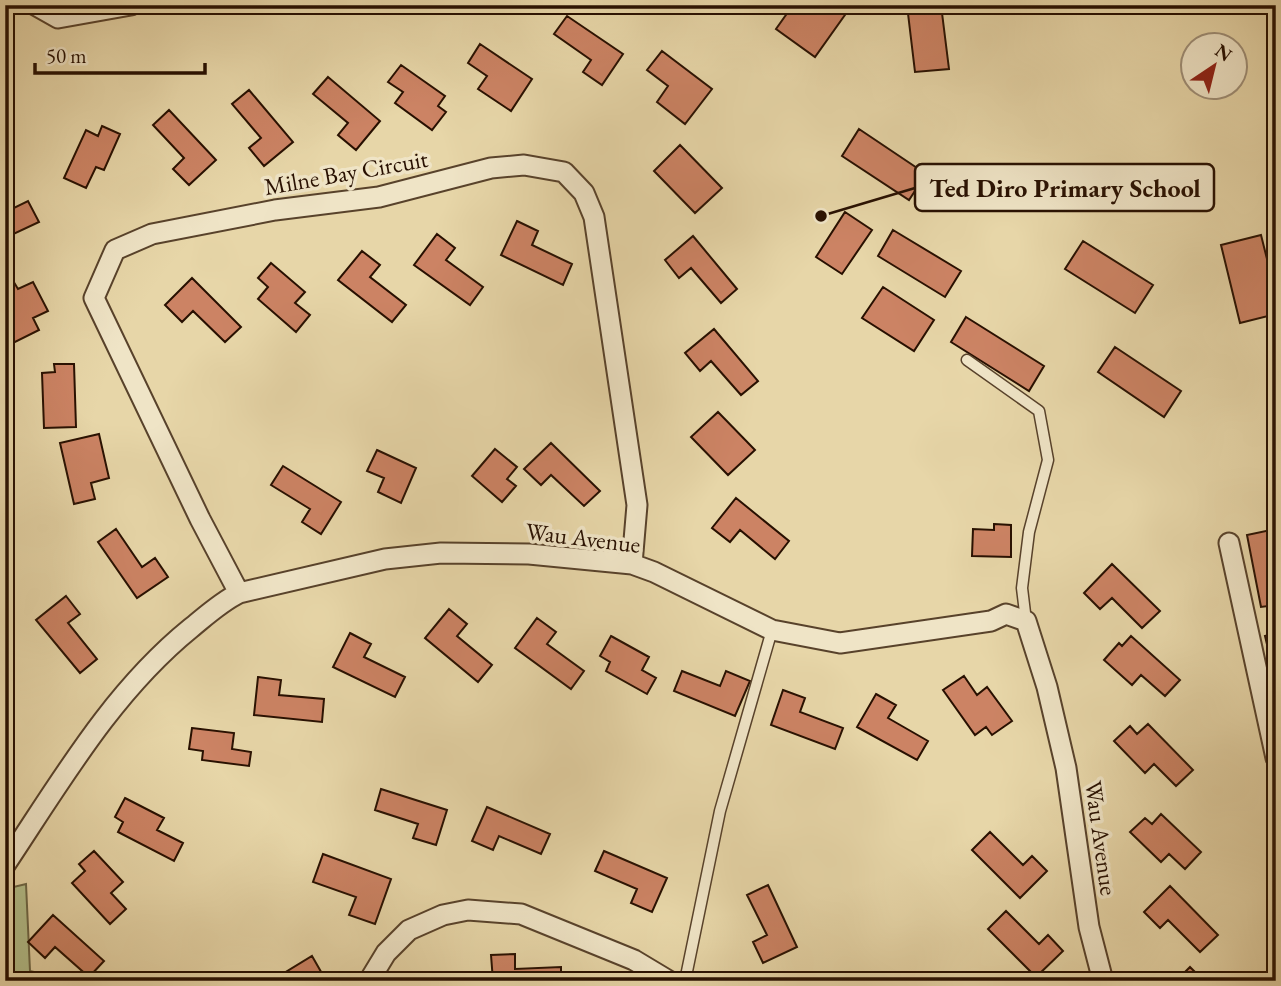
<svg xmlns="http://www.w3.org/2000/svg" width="1281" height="986" font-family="'EB Garamond',serif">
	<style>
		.green { fill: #b3be8a; stroke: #6e6746; stroke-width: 2 }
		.building { fill: #cc8364; stroke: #281001; stroke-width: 2 }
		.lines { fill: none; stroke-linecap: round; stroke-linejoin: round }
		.lane-casing { stroke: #58422b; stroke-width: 13 }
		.street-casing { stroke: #58422b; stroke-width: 23 }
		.lane { stroke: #efe4c6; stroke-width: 10 }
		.street { stroke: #efe4c6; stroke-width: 19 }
		.labels { text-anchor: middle; stroke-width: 7; stroke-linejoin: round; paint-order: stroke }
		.street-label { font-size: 24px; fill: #281001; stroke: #efe4c6 }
		.leader { fill: none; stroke: #281001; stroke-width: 2.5 }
		.callout-dot { fill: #281001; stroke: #efe4c6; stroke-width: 2.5 }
		.callout { fill: #efe4c6; stroke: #281001; stroke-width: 2.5 }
		.callout-label { font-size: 26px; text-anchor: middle; font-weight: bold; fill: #281001 }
	</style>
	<rect width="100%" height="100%" fill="#e7d6a8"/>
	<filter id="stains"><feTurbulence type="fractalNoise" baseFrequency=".00286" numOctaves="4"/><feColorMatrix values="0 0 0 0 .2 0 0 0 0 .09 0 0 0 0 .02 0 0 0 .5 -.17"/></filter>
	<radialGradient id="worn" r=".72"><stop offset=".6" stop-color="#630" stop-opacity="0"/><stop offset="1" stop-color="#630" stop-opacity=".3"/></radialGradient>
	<!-- green -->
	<path class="green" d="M26,884L30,971L70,981H5V889Z"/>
	<!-- building -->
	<path class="building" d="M793,5H852L815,57L776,29Z
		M907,5H941L949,69L915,72Z
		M567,16L623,54L602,85L583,72L591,60L554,34Z
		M480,44L532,79L511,111L478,89L487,76L468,63Z
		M662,51L712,89L685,124L657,102L668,86L647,70Z
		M401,65L445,96L438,106L446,112L432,130L395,103L403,92L388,82Z
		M328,77L380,121L356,150L338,135L348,123L313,94Z
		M249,90L293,142L264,166L249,148L261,138L232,104Z
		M169,110L216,160L189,185L173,169L184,158L153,125Z
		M102,126L120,134L104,170L96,167L86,188L64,178L86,130L98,136Z
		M859,129L926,174L909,200L842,156Z
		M680,145L722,188L695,213L654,171Z
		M5,189L14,208L28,201L39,222L5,238Z
		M845,212L872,230L842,274L816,257Z
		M517,221L538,231L532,245L572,264L563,285L501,255Z
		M893,230L961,271L945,297L878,256Z
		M437,234L455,248L446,260L483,287L470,305L414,265Z
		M1261,235L1276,295V314L1240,323L1221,245Z
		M693,236L737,289L721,303L691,268L679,278L665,260Z
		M1083,241L1153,285L1135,313L1065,269Z
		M362,251L380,265L370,277L406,305L392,322L338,280Z
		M271,263L305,292L295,303L310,315L296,332L258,299L268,287L258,278Z
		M6,269L18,289L33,282L48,311L33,318L39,330L11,344L5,334Z
		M192,278L241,327L225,342L193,311L182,322L165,305Z
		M883,287L934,320L914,351L862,318Z
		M966,317L1044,366L1029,391L951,342Z
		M714,329L758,381L741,395L711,361L700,371L685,353Z
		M1115,347L1181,391L1164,417L1098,372Z
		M54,364H74L76,427L44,428L42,373L55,372Z
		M718,412L755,450L728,475L691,437Z
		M99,434L109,478L91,483L95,499L74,504L60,443Z
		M551,443L600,491L584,506L551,475L541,485L524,469Z
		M495,449L517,467L507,479L516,486L502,502L472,476Z
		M377,450L416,468L401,503L378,492L384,478L367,471Z
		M283,466L341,502L321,534L302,522L310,509L271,485Z
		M736,498L789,541L775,559L740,530L730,542L712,528Z
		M994,524L1011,525V557L972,556L973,529L994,530Z
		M116,529L142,567L155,558L168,577L137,598L98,542Z
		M1276,529V605L1261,607L1247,535Z
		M1112,564L1160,611L1142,628L1112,598L1100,609L1084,593Z
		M66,596L80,614L68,623L97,659L80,673L36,620Z
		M449,609L467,624L457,636L492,665L478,682L425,638Z
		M537,618L556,632L547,644L584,671L571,689L515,648Z
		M350,633L371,644L364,657L405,677L395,697L333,667Z
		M1276,633V660L1271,661L1265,636Z
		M611,636L649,657L642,670L656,678L647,694L606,671L610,662L600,656Z
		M1131,636L1180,680L1165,696L1141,675L1132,685L1104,660L1119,643L1122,646Z
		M682,671L720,686L726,671L750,681L735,716L674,691Z
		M964,676L977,695L987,687L1012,721L992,735L986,727L975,735L943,690Z
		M258,677L281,680L279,695L324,699L322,722L254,715Z
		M783,690L805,698L800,712L843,728L835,749L771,725Z
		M876,694L896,705L888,718L928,741L917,760L857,727Z
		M1148,724L1193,770L1176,786L1154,764L1145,773L1114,741L1130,726L1137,734Z
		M192,728L234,733L232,749L251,752L249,766L202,760L203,751L189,749Z
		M381,789L447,810L436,845L413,838L418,824L375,810Z
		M125,798L164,818L157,830L183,843L174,861L118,832L123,822L115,817Z
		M487,807L550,834L541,854L499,836L493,850L472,841Z
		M1161,814L1201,852L1185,869L1169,854L1161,862L1130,832L1145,818L1152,824Z
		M990,832L1023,865L1032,856L1047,871L1020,898L972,850Z
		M94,851L123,882L111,893L126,909L110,924L72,883L85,871L79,864Z
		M604,851L667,878L652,912L631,903L637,889L595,871Z
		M323,854L391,879L375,924L349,915L356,897L313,882Z
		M768,885L797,947L763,963L753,942L767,935L747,895Z
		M1170,886L1218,935L1200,952L1168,920L1160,928L1144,912Z
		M1006,911L1039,944L1048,935L1063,951L1036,977L988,929Z
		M53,915L104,961L89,977L55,947L45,958L28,942Z
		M515,954V969L561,967V981H493L491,955Z
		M312,956L324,977L318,981H271Z
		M1190,967L1204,981H1176Z"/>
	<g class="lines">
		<defs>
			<path id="lane" d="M967,360L1039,411L1048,460L1029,532L1022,588L1026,621
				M685,981L720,811L772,630"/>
			<path id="street" d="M35,5L58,18L131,5
				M1229,543L1276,758
				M239,593L200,519L94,298L115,250L152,234L275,210L379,197L491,168L524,165L564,172L584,193L594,217L637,505L632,564
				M5,865C61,781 112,692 191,628C207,615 221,602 239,593L385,559L441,553L529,554L632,564L654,572L772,630L840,643L991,621L1006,614L1026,621L1047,687L1066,768L1089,927L1103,981
				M369,981L386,953L409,930L443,915L468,910L521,914L634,960L669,981"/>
		</defs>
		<!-- lane casing -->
		<use href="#lane" class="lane-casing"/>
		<!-- street casing -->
		<use href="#street" class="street-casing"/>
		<!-- lane -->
		<use href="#lane" class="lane"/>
		<!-- street -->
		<use href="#street" class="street"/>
	</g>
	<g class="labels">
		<!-- street labels -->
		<g class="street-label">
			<text transform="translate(346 173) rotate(-10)" y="8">Milne Bay Circuit</text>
			<text transform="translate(583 538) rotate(7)" y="8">Wau Avenue</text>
			<text transform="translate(1101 838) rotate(82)" y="8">Wau Avenue</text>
		</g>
	</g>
	<!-- callouts -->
	<path class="leader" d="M821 216L915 188"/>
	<circle class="callout-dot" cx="821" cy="216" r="7"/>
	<rect class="callout" x="915" y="164" width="299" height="47" rx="7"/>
	<g class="callout-label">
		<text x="1065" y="197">Ted Diro Primary School</text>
	</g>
	<!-- margin -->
	<rect width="1281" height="986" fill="none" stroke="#e7d6a8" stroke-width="28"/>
	<rect x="7" y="7" width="1267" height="972" fill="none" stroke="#281001" stroke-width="3.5"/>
	<rect x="14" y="14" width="1253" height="958" fill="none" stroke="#281001" stroke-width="2"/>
	<!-- north arrow -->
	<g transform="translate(1214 66) rotate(35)"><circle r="33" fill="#efe4c6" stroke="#9f8f77" stroke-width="2"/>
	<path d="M0-5L12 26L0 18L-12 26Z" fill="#8f2418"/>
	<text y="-10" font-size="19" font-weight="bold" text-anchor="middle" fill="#281001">N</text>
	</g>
	<!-- scale -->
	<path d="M35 63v10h170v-10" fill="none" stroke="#281001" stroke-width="3.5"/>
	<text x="46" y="63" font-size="21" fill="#281001" stroke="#efe4c6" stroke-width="5" paint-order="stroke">50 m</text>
	<rect width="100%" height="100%" filter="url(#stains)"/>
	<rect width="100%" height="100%" fill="url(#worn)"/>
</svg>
